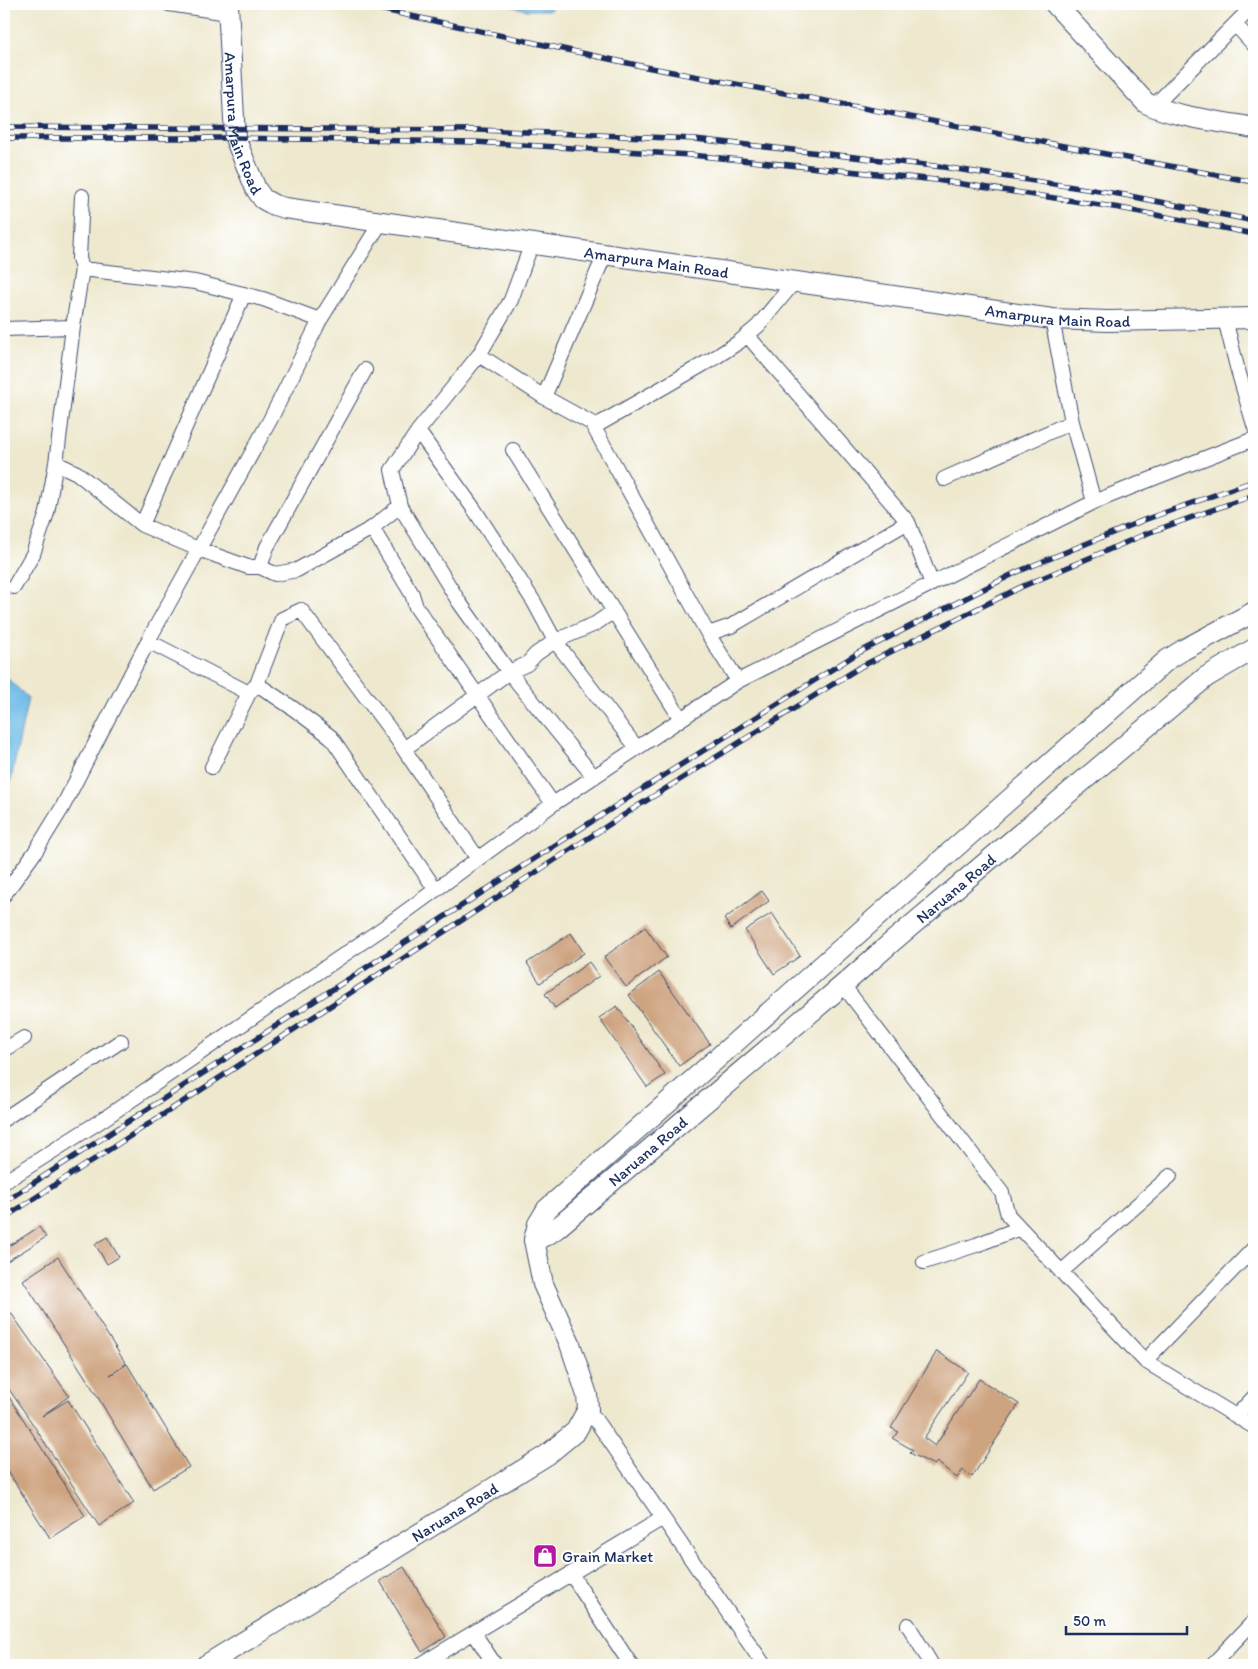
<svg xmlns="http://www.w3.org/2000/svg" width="1258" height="1669" font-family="Itim,sans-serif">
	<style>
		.water { fill: #6dbae7; stroke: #4474a2 }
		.building { fill: #cea37f }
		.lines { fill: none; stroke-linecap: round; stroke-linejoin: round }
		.street-casing { stroke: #3b4b6f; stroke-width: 16 }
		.secondary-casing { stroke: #3b4b6f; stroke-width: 22 }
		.street { stroke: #fff; stroke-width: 14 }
		.secondary { stroke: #fff; stroke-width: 20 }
		.rail-casing { stroke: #1b2f5e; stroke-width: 5.5 }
		.rail { stroke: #fff; stroke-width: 4; stroke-dasharray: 11; stroke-linecap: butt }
		.labels { text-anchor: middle; stroke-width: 4; stroke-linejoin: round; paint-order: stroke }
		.street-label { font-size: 16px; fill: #1b2f5e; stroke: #fff }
		.poi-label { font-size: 16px; fill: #1b2f5e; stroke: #fff; text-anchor: start }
	</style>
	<rect width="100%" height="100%" fill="#fff"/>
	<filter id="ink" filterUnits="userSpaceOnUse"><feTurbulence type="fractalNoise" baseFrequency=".02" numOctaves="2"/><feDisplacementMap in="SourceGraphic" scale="10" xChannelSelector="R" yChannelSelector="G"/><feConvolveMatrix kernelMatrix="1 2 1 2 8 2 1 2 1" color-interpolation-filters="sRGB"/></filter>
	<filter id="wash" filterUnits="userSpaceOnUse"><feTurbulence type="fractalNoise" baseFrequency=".0096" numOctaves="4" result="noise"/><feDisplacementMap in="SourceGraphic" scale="20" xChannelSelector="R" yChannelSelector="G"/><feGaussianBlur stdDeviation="1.12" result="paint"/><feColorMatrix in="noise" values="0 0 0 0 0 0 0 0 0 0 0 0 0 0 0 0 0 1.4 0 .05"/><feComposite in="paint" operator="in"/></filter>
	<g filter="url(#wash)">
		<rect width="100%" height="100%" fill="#eee8ce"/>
		<!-- water -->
		<path class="water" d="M502,4H550L551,10H527Z
			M4,675L28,698L8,794L4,803Z"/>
		<g id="blocks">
			<!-- building -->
			<path class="building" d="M762,891L769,901L731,929L724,919Z
				M772,913L800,956L774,974L745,930Z
				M645,927L667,957L626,987L604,957Z
				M571,933L584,953L540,983L527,963Z
				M589,962L599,976L555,1008L545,994Z
				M659,972L710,1044L679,1066L629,995Z
				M617,1006L665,1075L647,1087L599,1018Z
				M39,1227L46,1237L4,1263V1249Z
				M107,1237L119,1257L107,1264L95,1244Z
				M58,1257L126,1364L110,1375L127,1364L189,1467L153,1489L91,1386L23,1280Z
				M4,1303L69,1396L42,1416L68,1400L134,1503L99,1526L32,1423L4,1382Z
				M937,1351L968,1372L924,1438L935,1446L979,1379L1019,1404L972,1477L963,1470L957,1478L937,1462L934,1465L910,1453L913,1450L892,1438L899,1432L891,1428Z
				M4,1389L85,1516L50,1538L4,1465Z
				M404,1567L446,1637L422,1652L380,1581Z"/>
		</g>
	</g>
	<g filter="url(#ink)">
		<use href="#blocks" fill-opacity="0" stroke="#3b4b6f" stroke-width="1"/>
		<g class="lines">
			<defs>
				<path id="street" d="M169,4L228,13
					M1235,24L1254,45
					M1153,107L1254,5
					M82,269L195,282L263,299L320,320
					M1052,319L1072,422L1094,502
					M1225,319L1237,367L1254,425
					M4,329L73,327
					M479,355L544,397L595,425L601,423L716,357L739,342L758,326L795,281
					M544,397L605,254
					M592,424L708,634L738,681
					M418,431L474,509L534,602L555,641L637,748
					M513,450L681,719
					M56,463L77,473L142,525L198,549L248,567H260L275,574L297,570L372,528L400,506L392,470L418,431L479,355L511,300L532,243
					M944,479L1072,422
					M400,506L459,602L509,672L594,777
					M908,522L932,584
					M142,525L244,294
					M372,528L412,594L416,607L553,804
					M260,567L267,547L365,370
					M14,587L33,554L47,513L56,463L73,327L82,269L79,258L82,196
					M708,634L731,626L908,522L747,335
					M148,641L249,693L257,684L282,619L301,610L397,739L478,859
					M257,684L294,709L331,737L436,890
					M404,749L509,672L527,664L536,654L555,641L595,624L614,611
					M212,767L249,693
					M4,895L35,852L62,808L148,641L270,420L320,320L381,222
					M843,985L1002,1193L1008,1215L1145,1361L1254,1427
					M4,1050L24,1038
					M4,1119L121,1041
					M4,1182L105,1118L386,926L553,804L738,681L1094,502L1159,476L1254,439
					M924,1262L976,1245L1020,1228
					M1061,1272L1170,1176
					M1145,1361L1254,1248
					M588,1409L764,1665
					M1236,1416L1254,1397
					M571,1574L631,1665
					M908,1625L932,1665
					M474,1633L495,1665
					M420,1665L663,1518
					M1212,1665L1254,1621"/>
				<g id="secondary">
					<path id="s1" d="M228,4L235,138L256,189L263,199L274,205L285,208L1052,319L1108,321L1254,318"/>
					<path d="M1055,4L1146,103C1173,117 1223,122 1254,128"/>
					<path id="s2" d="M534,1240L547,1235L557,1228L843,985L893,941L1206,677L1254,649"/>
					<path id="s3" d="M206,1665L547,1455L576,1431L588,1409L587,1395L570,1344L543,1284L534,1240L538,1224L547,1209L1167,660L1183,650L1254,612"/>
				</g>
			</defs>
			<!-- street casing -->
			<use href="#street" class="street-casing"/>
			<!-- secondary casing -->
			<use href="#secondary" class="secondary-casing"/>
			<!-- street -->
			<use href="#street" class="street"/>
			<!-- secondary -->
			<use href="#secondary" class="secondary"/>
			<defs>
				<path id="rail" d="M356,4L646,67L1254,182
					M4,127L478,130L695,139L943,167L1125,195L1254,221
					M4,138H235L474,142L691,155L936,180L1120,208L1254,234
					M4,1202L625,800L858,653L1017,572L1144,520L1254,481
					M4,1218L633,809L862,666L1021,587L1148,533L1254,495"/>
			</defs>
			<!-- rail casing -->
			<use href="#rail" class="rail-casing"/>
			<!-- rail -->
			<use href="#rail" class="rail"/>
		</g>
	</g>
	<!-- icons -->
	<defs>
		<symbol id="shop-square" viewBox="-11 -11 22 22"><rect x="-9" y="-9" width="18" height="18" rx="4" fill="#b5179e" stroke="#fff"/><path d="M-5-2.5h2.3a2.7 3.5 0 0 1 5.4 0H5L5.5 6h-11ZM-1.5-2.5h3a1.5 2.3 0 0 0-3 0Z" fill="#fff"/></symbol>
	</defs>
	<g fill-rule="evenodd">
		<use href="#shop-square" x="531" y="1542" width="28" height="28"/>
	</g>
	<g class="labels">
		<!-- street labels -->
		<g class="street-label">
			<text dy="6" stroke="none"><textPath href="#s1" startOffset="121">Amarpura Main Road</textPath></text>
			<text dy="6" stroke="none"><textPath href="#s1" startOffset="601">Amarpura Main Road</textPath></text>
			<text dy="6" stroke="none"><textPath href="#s1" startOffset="1006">Amarpura Main Road</textPath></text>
			<text dy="6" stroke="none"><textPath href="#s2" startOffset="550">Naruana Road</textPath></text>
			<text dy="6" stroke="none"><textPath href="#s2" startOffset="145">Naruana Road</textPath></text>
			<text dy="6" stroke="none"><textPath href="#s3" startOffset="292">Naruana Road</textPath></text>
		</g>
		<!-- poi labels -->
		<g class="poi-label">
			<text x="562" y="1562">Grain Market</text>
		</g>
	</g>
	<!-- margin -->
	<rect width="1258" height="1669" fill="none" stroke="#fff" stroke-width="20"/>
	<!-- scale -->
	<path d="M1066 1626v8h121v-8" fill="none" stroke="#1b2f5e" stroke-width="2.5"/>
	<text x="1073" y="1626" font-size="15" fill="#1b2f5e" stroke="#ffffff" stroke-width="4" paint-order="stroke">50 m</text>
</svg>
